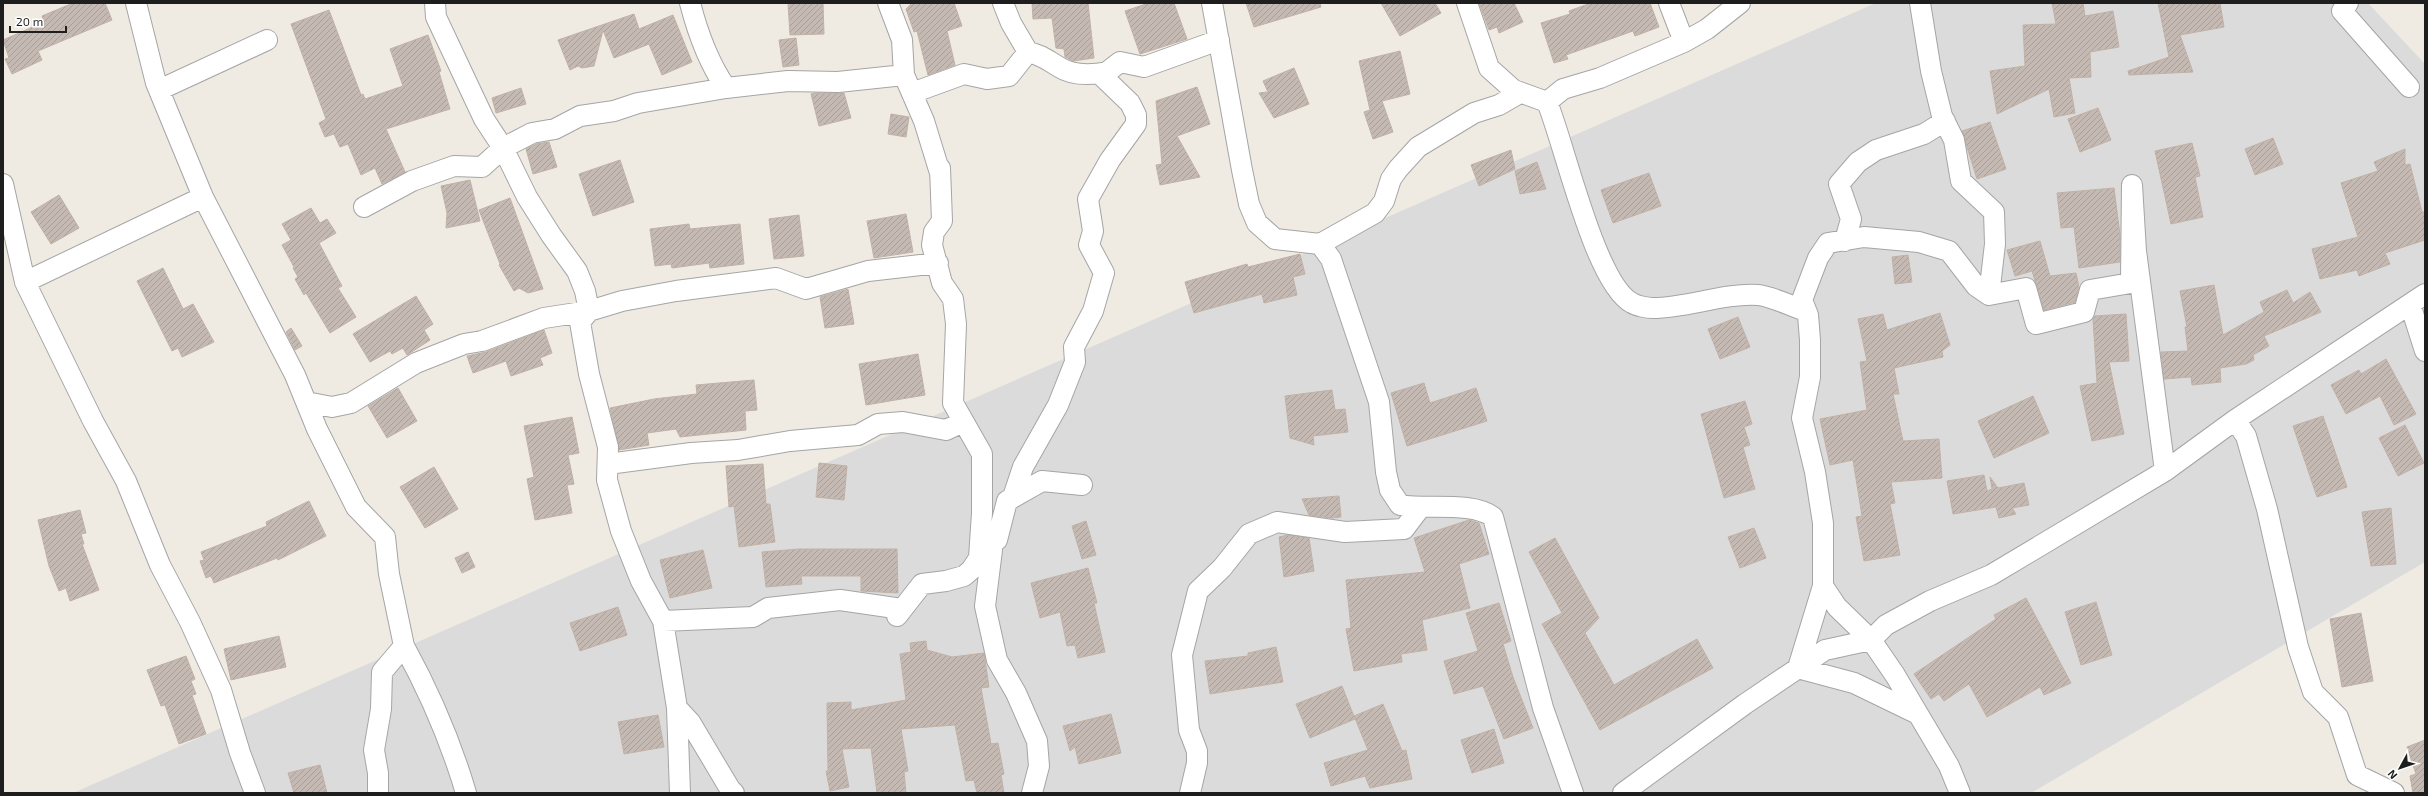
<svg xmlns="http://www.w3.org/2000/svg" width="2428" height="796" font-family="'Exo 2',sans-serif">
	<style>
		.residential { fill: #dcdbdb }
		.building { fill: url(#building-hatch); stroke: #c1b1a6 }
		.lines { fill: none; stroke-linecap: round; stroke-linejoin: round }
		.minor-casing { stroke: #a5a5a5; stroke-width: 22 }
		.minor { stroke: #fff; stroke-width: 20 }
	</style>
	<defs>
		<pattern id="building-hatch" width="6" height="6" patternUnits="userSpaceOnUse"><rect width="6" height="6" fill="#c4bab3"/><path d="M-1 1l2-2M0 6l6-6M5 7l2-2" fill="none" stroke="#a89f9a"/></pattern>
	</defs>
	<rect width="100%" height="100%" fill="#efebe3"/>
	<!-- residential -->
	<path class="residential" d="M1876,3H2368L2425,64V562L2031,793H73Z"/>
	<!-- building -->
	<path class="building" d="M73,3H105L112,20L38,51L42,60L12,74L5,59L9,58L3,40L44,22L42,16Z
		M788,3H823L824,34L790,35Z
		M912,3H954L962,26L947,31L955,65L928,75L917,31L914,32L906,9Z
		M1032,3H1088L1094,58L1073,61L1065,57L1064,49L1056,48L1052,18L1033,19Z
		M1149,3H1174L1187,39L1140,54L1125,11Z
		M1246,3H1320L1321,7L1254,27Z
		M1381,3H1435L1441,13L1400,36Z
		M1479,3H1514L1523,22L1499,33L1497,27L1489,30Z
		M1591,3H1650L1659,27L1635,36L1633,31L1566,55L1568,59L1554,63L1541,23L1570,14L1569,11Z
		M2052,3H2083L2085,16L2113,11L2119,47L2090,52L2091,77L2069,78L2075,113L2054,117L2049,89L1997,114L1990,71L2025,66L2023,25L2056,24Z
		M2158,3H2220L2224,27L2180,35L2193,72L2129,75L2128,71L2169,57Z
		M329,10L361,95L363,94L365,99L403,86L390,49L428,35L441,71L439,72L450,109L386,129L405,172L382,184L375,168L361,175L348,144L340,147L334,134L325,137L319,123L326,119L291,24Z
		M634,14L639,29L673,15L692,62L662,75L649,44L614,58L603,30L594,66L582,68L578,66L570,70L558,40Z
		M796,38L799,65L783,67L779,40Z
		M1400,51L1410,94L1382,101L1393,132L1373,139L1364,112L1370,110L1359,61Z
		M1294,68L1309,104L1274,118L1259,93L1268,92L1263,81Z
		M1197,87L1210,124L1177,136L1200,177L1160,185L1156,165L1162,164L1156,101Z
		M521,88L526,104L496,113L492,98Z
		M815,93H844L851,118L819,126L811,94Z
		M2098,108L2111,140L2080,152L2068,119Z
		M891,114L909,117L906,137L888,134Z
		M1990,122L2006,169L1977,179L1962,131Z
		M2273,138L2283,164L2255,175L2245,149Z
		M549,142L557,167L533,174L526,149L536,144Z
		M2192,143L2200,176L2195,177L2203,217L2171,224L2155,151Z
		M2405,149V165L2410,164L2422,212H2425V240L2385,253L2390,264L2359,276L2357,270L2320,279L2312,249L2358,237L2341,183L2378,171L2374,162Z
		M1511,150L1515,169L1479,186L1471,165Z
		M620,160L634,202L593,216L579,174Z
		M1537,162L1546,189L1520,194L1515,171Z
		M1649,173L1661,206L1613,223L1601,190Z
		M470,180L480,221L446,228L447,213L441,186Z
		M2114,188L2120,235V262L2079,268L2074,227L2061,228L2057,193Z
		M59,195L79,228L51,244L31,212Z
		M510,198L543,289L528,293L519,288L514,291L499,265L500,264L479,210Z
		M311,208L320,223L327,219L336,233L319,243L342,286L338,288L356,317L330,333L306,293L304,295L295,279L298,277L293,268L294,267L282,245L291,240L282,224Z
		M906,214L913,252L874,258L867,221Z
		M799,215L804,256L774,259L769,219Z
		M689,224L690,229L740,224L744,264L710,268L709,263L672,268L671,264L655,266L650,229Z
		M2040,241L2050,276L2076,273L2079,287L2075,302L2044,310L2032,271L2015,276L2007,250Z
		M1300,254L1305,274L1293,277L1297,295L1264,303L1262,294L1194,313L1185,282L1247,264L1248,267Z
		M1908,255L1912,282L1895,284L1892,257Z
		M163,268L183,309L193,304L214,342L182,357L178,348L172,351L137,281Z
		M2214,285L2223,335L2264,312L2260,302L2287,290L2293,303L2310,292L2321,312L2264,336L2269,346L2253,355L2254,360L2246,364L2220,368L2221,382L2192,385L2191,377L2164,379L2161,352L2188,351L2185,327H2187L2180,291Z
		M848,289L854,324L825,328L820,297Z
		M416,296L433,324L424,330L430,340L407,355L403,348L392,354L390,351L370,362L353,334Z
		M1940,313L1950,345L1942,351L1943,357L1894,368L1899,394H1893L1903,441L1939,439L1942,478L1891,482L1895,503L1890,504L1900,555L1864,561L1856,517L1862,516L1853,460L1830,465L1820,419L1867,410L1860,362L1867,361L1858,319L1883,314L1887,330Z
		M2126,314L2129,361L2109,362L2124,434L2092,441L2080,386L2097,383L2093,319L2095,316Z
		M1738,317L1750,347L1720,359L1708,329Z
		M291,328L302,346L295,350L286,332Z
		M544,330L552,353L540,358L543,365L511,376L506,361L473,373L467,356L486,352Z
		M918,354L925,395L866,405L859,364Z
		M2386,359L2416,414L2394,425L2380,396L2346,414L2331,385L2359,370L2361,374Z
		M754,380L757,410L745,411L746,430L680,437L676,429L647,433L649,445L619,450L610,408L654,399L697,394L696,385Z
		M1424,383L1430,403L1476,388L1487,421L1407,446L1391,393Z
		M398,388L417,421L387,438L368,406Z
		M1332,390L1335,410L1345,409L1348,432L1313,436L1314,445L1290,438L1285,396Z
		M2033,396L2049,433L1994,458L1978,421Z
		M1745,401L1752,424L1744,427L1750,445L1743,447L1755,489L1724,498L1701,414Z
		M2323,416L2347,487L2317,497L2293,426Z
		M572,417L579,453L568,455L574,484L567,485L572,513L535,520L527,479L534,477L524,426Z
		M2405,425L2424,463L2398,476L2379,438Z
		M819,463L847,466L844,500L816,497Z
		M763,464L766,504H770L775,542L739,547L734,506L729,507L726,466Z
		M434,467L458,509L425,528L400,487Z
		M1984,475L1987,491L1992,489L1990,477L1998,488L2024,483L2029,505L2012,508L2016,514L1999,518L1996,507L1953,514L1947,481Z
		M1339,496L1341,517L1331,518L1309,515L1302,499Z
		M309,501L326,536L278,560L277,558L214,583L211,576L206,578L200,561L204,560L201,552L267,526L266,522Z
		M2391,508L2396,564L2371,566L2362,512Z
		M80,510L86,533L81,534L84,544H82L99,590L70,601L66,588L59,591L49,566L38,520Z
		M1469,520L1479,523L1489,554L1459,564L1470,608L1422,620L1427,650L1401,654L1402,662L1354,671L1346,629L1351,628L1346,580L1425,572L1414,538Z
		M1086,521L1096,555L1082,559L1072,526Z
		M1754,528L1766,558L1740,568L1728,537Z
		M1288,535L1309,538L1314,571L1284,577L1279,537Z
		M1555,538L1599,618L1585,633L1614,685L1697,639L1713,668L1600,730L1542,624L1562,613L1529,552Z
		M799,549H897L898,593L861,591V576H801L802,584L766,587L762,552Z
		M703,550L712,588L670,598L660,560Z
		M468,552L475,567L462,573L455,558Z
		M1088,568L1097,603H1094L1105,652L1078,658L1075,645L1067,646L1060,612L1040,618L1031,583Z
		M2026,598L2071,683L2044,695L2040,687L1987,717L1969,684L1944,701L1939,694L1931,699L1914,674L1996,619L1994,615Z
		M2096,602L2112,655L2081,665L2065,612Z
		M1499,603L1511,641L1503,644L1513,677L1533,728L1504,739L1483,686L1454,694L1444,661L1478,651L1466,613Z
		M618,607L627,635L580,651L570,623Z
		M2361,613L2373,681L2342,687L2330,619Z
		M279,636L286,667L231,680L224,649Z
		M926,641L927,650L952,657L984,653L989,687L981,688L991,744L998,743L1004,774L1001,775L1004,793H977L974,780L966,781L955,725L901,729L908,771L904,772L906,793H877L871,748L842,749L849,787L830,791L826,771H828L827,703L851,702V710L906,700L900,654L911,652L910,643Z
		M1276,647L1283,682L1210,694L1205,661L1248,656V653Z
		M186,656L195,679L191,681L196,694L192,695L206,734L179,744L165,705L161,706L147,670Z
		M1342,686L1355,719L1310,738L1296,704Z
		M1383,704L1402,751L1406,750L1412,779L1370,788L1365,776L1331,786L1324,763L1368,750L1354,716Z
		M1111,714L1121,753L1079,764L1075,747L1070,751L1063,726Z
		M658,715L664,747L624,754L618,722Z
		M1494,729L1504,763L1472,773L1461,740Z
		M2425,740V793H2413L2410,776L2416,774L2407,747Z
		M320,765L327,793H294L288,773Z"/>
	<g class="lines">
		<defs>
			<path id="minor" d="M136,3L156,83L203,197L295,375L317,429L356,507L385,537L389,574L404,646L382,672L381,709L374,750L378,773V793
				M690,3C698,34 708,62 726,88L788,81L838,82L904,75L924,121L940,173
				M888,3L902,40L904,75
				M1003,3L1011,23L1028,52C1042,55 1047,60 1059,67C1073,76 1092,75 1108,72
				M1212,3L1242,170L1249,204L1257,223L1275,239L1320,244L1331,259L1379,402L1386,472L1390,490L1400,505C1427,510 1472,501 1493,517L1543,708L1573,793
				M1669,3L1684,42L1707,29L1740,3
				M1920,3L1931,71L1942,116L1954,140L1961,181L1994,212L1995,244L1989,295
				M2348,3L2342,11L2409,87
				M159,90L267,40
				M1514,90L1547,102L1563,89L1600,78L1684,42
				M912,93L964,74L987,79L1009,76L1028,52
				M1547,102C1564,142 1595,284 1632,303C1637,306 1647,308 1653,308C1688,308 1722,293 1758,295C1771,296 1793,307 1806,311
				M3,184L25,282L93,421L126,481L160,565L190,622L221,690L240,753L255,793
				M364,207L412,181L454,166L482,167L503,148L532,133L555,129L580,116L614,111L638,103L726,88
				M1845,241L1851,219L1839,184L1858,162L1876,150L1924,134L1945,121
				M1320,244L1375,213L1384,201L1391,179L1398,169L1418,147L1474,113L1499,105L1518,94L1489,68L1467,3
				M25,282L203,197
				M2410,304L2425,351
				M306,402L332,407L351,403L416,363L464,344L482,341L544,318L589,311L585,291L577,271L551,235L527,197L503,148L484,119L436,17L435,3
				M2235,420L2246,436L2267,509L2298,647L2313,692L2338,717L2357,775L2394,793
				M608,464L691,453L738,450L790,441L858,435L878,424L903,422L946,430L963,422
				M1013,497L1023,467L1058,405L1075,362L1074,347L1093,311L1104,273L1089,245L1093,231L1088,199L1110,160L1136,124V115L1130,103L1102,76L1120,62L1144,67L1219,40
				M988,538L997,540L1007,501L1042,481L1082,485
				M989,541L992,550L985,606L997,660L1016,693L1037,741L1039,766L1032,793
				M1823,586L1837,607L1871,640L1895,675L1949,766L1960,793
				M897,616L922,584L946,581L964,576L971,570L979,558L982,513V454L953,403L956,324L953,299L942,283L932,245L934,232L942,221L940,168
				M663,621L753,617L768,608L840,600L902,609
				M404,646C431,695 450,739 466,793
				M677,708L680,793
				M1918,714L1854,683L1798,668L1823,586V523L1815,472L1802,418L1810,377V340L1808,315L1802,300L1818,258L1828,243L1864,237L1919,242L1949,251L1976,286L1989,295L2026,288L2036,324L2084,312L2090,290L2131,283L2132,185L2136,251L2165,471
				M734,793L730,789L690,722L677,708L663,621L641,581L621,531L607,480L608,447L589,374L580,322L589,311L622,301L676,291L776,278L806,289L868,271L938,263
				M1190,793L1197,763V751L1189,730L1182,655L1198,591L1222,568L1249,534L1277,522L1345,532L1404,529L1420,508
				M1623,793L1745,704L1825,650L1871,640L1886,625L1930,601L1991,575L2165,471L2235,420L2425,294"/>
		</defs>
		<!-- minor casing -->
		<use href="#minor" class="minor-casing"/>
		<!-- minor -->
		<use href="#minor" class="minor"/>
	</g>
	<!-- border -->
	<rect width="2428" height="796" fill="none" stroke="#1e1e1e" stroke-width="8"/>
	<!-- north arrow -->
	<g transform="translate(2400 768) rotate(230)" stroke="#ffffff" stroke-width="3" paint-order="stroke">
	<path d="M0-3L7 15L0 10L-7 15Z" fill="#1e1e1e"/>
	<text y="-6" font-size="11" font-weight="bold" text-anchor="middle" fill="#1e1e1e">N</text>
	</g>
	<!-- scale -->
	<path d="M10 26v6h56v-6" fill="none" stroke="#1e1e1e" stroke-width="2"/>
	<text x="16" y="26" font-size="12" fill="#1e1e1e" stroke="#ffffff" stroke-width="3" paint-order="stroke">20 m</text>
</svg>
